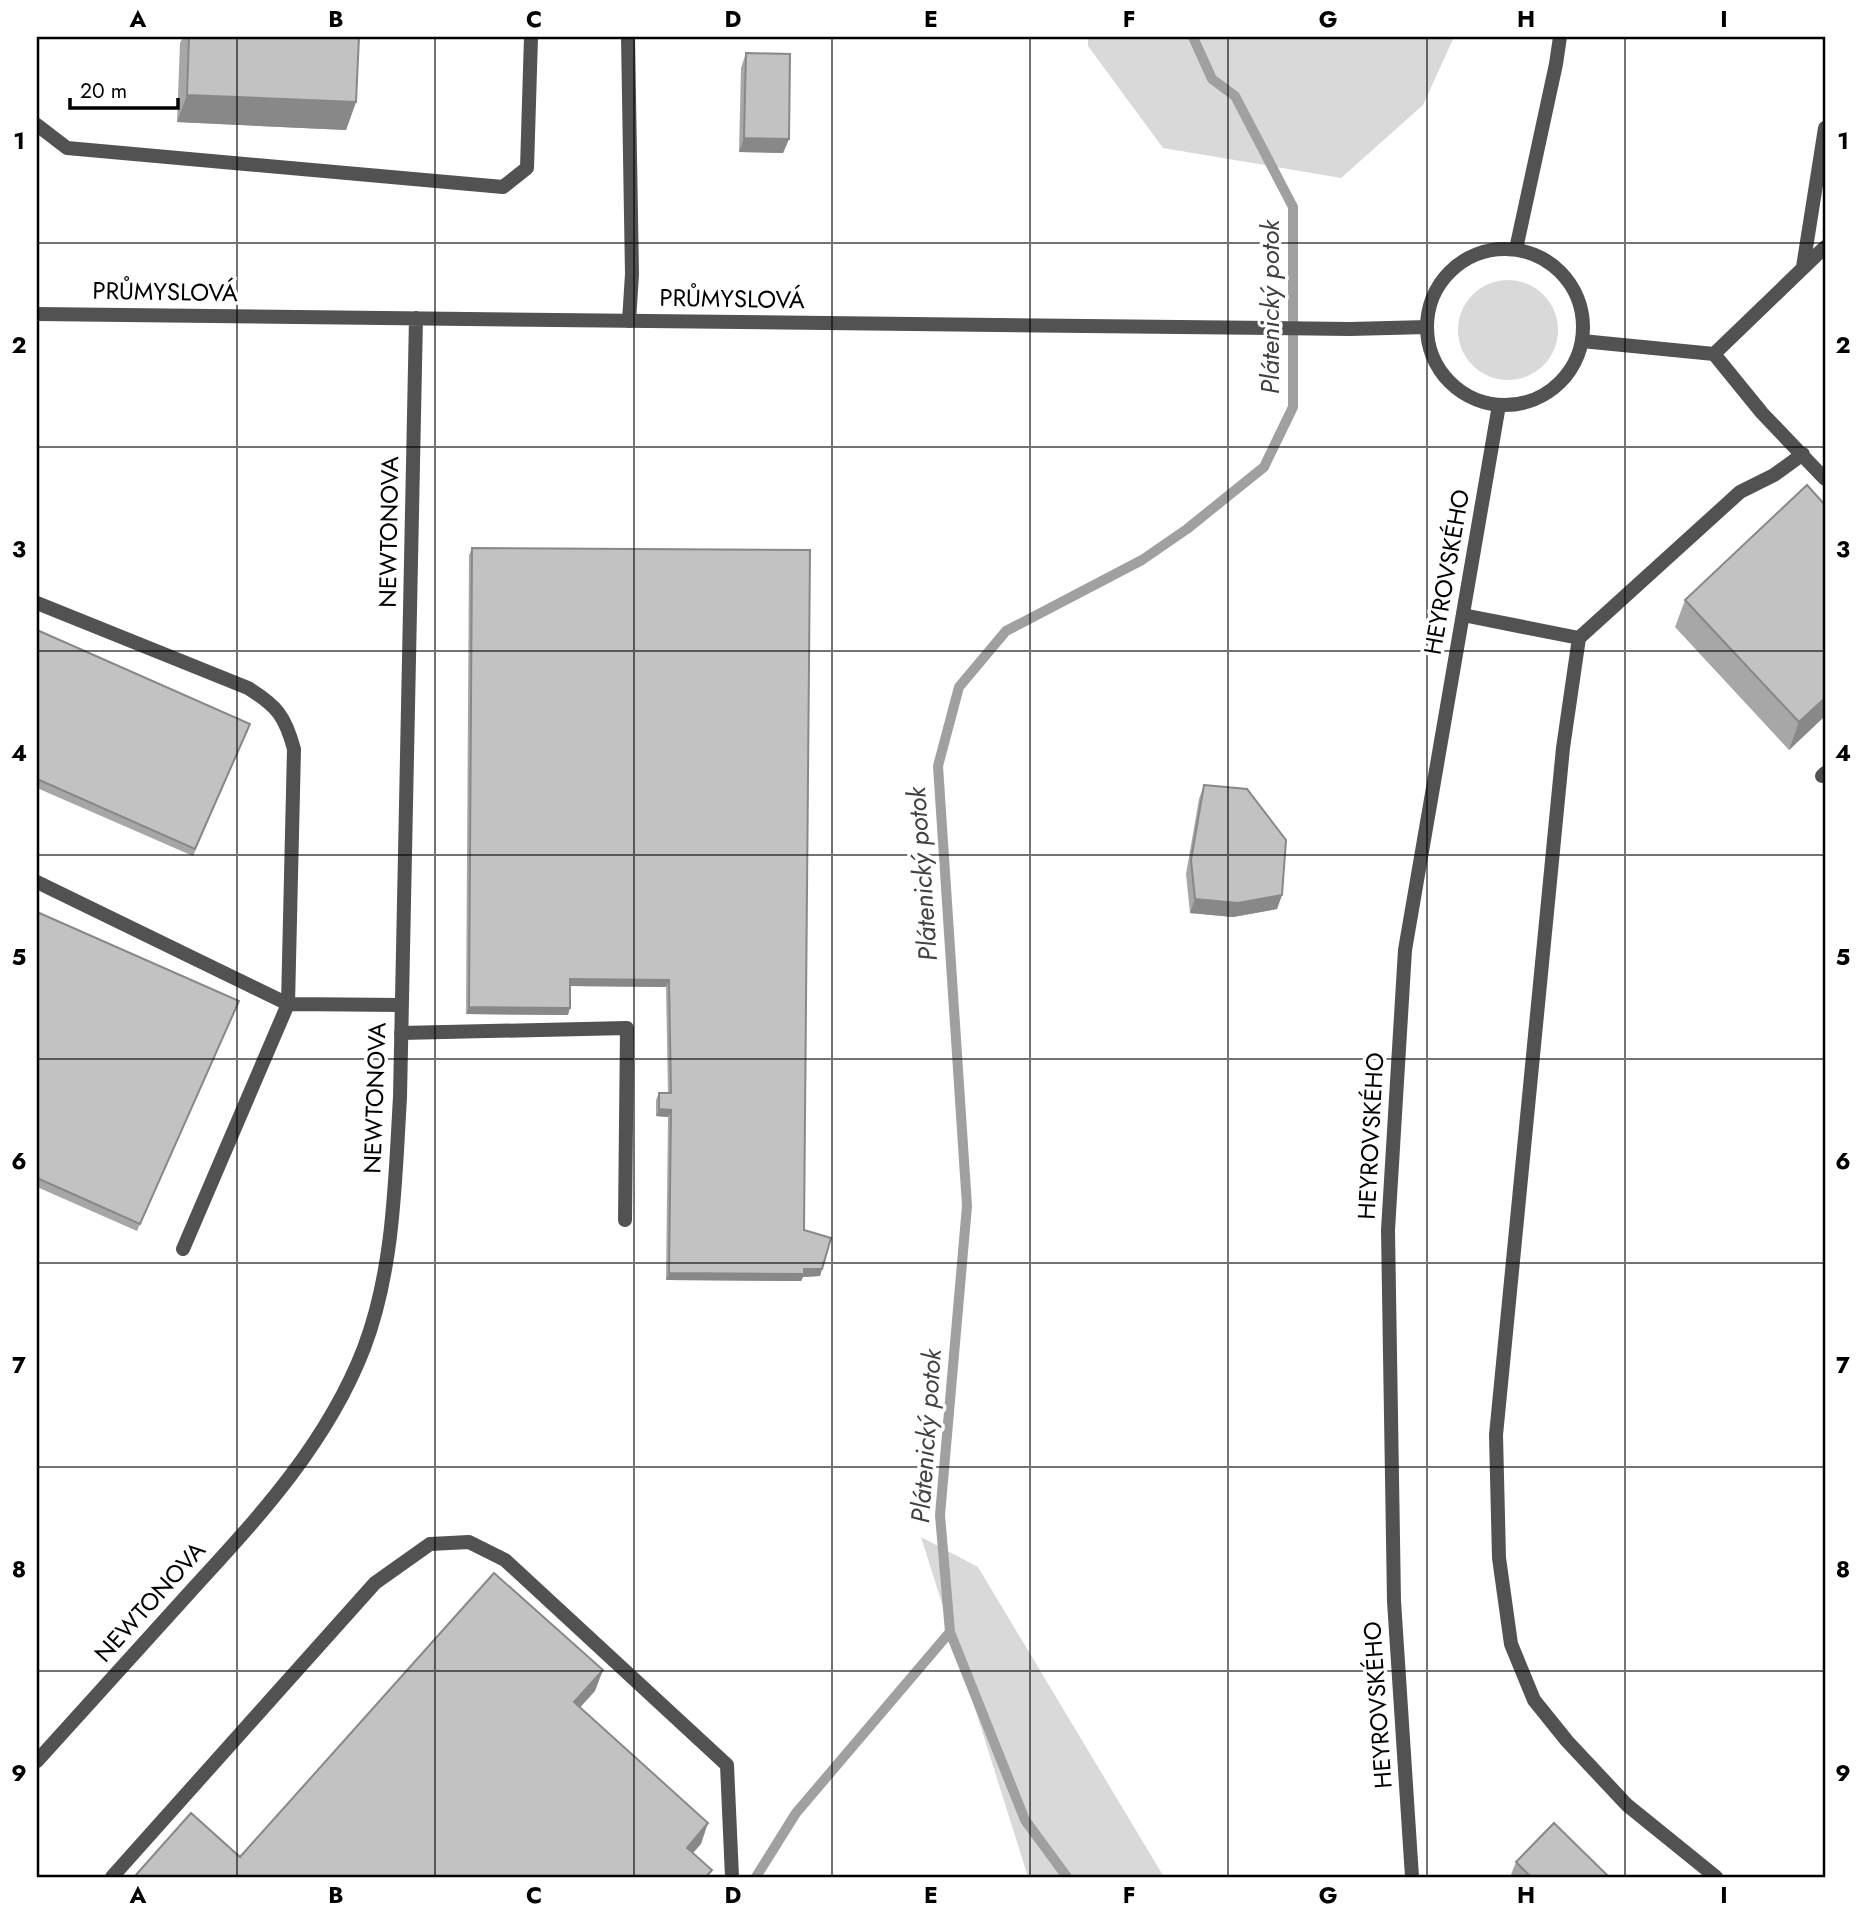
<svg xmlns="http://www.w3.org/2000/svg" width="1862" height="1914" font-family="Jost,sans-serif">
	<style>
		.green { fill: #d9d9d9 }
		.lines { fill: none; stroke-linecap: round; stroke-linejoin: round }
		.stream { stroke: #a0a0a0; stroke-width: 10 }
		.lane { stroke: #525252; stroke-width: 14 }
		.street { stroke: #525252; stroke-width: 14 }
		.wall { fill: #a7a7a7 }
		.shaded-wall { fill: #888 }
		.building { fill: #c2c2c2; stroke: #888; stroke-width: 2 }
		.grid { fill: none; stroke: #000; stroke-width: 2; stroke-opacity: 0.55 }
		.labels { text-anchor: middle; stroke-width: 7; stroke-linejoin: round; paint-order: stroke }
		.street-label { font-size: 24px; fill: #000; stroke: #fff }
		.water-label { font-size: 26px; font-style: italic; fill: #414141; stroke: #fff }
		.neatline { fill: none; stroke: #000; stroke-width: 2.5 }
		.grid-label { font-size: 23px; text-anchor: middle; font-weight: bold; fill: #000 }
	</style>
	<rect width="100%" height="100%" fill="#fff"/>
	<!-- green -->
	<path class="green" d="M1088,37H1454L1423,105L1341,178L1163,148L1088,46Z
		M1458 330a50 50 0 1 1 100 0a50 50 0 1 1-100 0Z
		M921,1537L978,1567L1164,1877H1028Z"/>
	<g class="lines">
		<!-- stream -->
		<path class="stream" d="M756,1877L796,1813L950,1632
			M1067,1877L1025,1820L950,1632L940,1515L967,1206L938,766L959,687L1006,631L1142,560L1187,529L1264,467L1293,407V207L1235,96L1212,79L1193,37"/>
		<!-- lane -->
		<path class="lane" d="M628,37L632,274L629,321
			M37,125L67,148L503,187L527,168L531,37
			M1516,249L1556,64L1560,37
			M1803,267L1825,128
			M1582,341L1714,354L1825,247
			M1714,354L1762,413L1825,479
			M37,603L248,688C277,706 285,716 294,749L288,1004L183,1249
			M1463,615L1579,638L1740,492L1774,475L1803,454
			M1579,638L1563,748L1496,1435L1499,1558L1511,1644L1534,1700L1567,1741L1627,1805L1716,1877
			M1822,776L1825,773
			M37,882L288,1004L401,1005
			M401,1033L627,1028L625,1220
			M112,1877L375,1583L430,1544L469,1542L505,1560L727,1765L732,1877"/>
		<!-- street -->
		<path class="street" d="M1427 327a78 78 0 1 1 156 0a78 78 0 1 1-156 0Z
			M37,314L1350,329L1427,327
			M37,1761C88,1704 139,1648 190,1592C258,1518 327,1444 364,1348C394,1269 395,1181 400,1097L416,318
			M1412,1877L1394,1601L1388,1230L1405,950L1499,405"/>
	</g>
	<!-- wall -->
	<path class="wall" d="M183,37H359L356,102L346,130L177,122L180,43Z
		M746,53L789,139L783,153L739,152L741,68Z
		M472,548L822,1269L820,1276L803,1277L801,1281L666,1280L668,1117L656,1116V1100L659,1093H668L666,987L570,986L568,1015L466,1014L469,555Z
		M1685,600L1825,716L1789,750L1675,627Z
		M37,630L250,724L193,856L37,788Z
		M1204,785L1282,895L1277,909L1233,917L1190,913L1186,874L1199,799Z
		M37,912L236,1008L137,1231L37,1187Z
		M1516,1862L1609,1877H1510Z"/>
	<!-- shaded-wall -->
	<path class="shaded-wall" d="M187,95L356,102L346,130L177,122Z
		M744,138L789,139L783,153L739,152Z
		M1825,698V716L1789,750L1799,722Z
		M1282,895L1277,909L1233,917L1190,913L1195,899Z
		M570,979L669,980L666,987L568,986Z
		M469,1007L570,1008L568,1015L466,1014Z
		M659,1109L671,1110L668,1117L656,1116Z
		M822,1269L820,1276L803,1277L801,1281L666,1280L669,1273Z
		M603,1670L595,1691L566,1723L574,1702Z
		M708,1823L701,1844L679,1869L687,1848Z"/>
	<!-- building -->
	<path class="building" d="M189,37H359L356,102L187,95Z
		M746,53L790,54L789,139L744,138Z
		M1807,485L1825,505V698L1799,722L1685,600Z
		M472,548L810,550L804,1230L831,1238L822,1269H804V1274L669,1273L671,1110L659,1109V1093H671L669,980L570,979V1008L469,1007Z
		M37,630L250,724L195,849L37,779Z
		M1204,785L1247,789L1286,840L1282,895L1238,903L1195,899L1191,860Z
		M37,912L239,1001L140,1224L37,1178Z
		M494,1573L603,1670L574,1702L708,1823L687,1848L712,1870L706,1877H134L191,1813L240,1857Z
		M1554,1823L1609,1877H1531L1516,1862Z"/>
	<!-- grid -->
	<path class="grid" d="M237,37V1877M435,37V1877M634,37V1877M832,37V1877M1030,37V1877M1228,37V1877M1427,37V1877M1625,37V1877M37,243H1825M37,447H1825M37,651H1825M37,855H1825M37,1059H1825M37,1263H1825M37,1467H1825M37,1671H1825"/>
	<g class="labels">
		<!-- street labels -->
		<g class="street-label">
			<text transform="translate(165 292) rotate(1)" y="8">PRŮMYSLOVÁ</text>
			<text transform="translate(732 299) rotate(1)" y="8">PRŮMYSLOVÁ</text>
			<text transform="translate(389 532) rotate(-89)" y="8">NEWTONOVA</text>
			<text transform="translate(1447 572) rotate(-80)" y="8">HEYROVSKÉHO</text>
			<text transform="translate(375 1098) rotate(-88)" y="8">NEWTONOVA</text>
			<text transform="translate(1371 1136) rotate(-87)" y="8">HEYROVSKÉHO</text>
			<text transform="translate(150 1602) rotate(-48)" y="8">NEWTONOVA</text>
			<text transform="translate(1378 1705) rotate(-94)" y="8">HEYROVSKÉHO</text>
		</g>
		<!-- water labels -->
		<g class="water-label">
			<text transform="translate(1270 307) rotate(-90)" y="9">Plátenický potok</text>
			<text transform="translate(922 874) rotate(-94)" y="9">Plátenický potok</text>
			<text transform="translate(926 1436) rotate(-86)" y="9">Plátenický potok</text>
		</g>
	</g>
	<!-- border -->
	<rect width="1862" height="1914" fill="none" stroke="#ffffff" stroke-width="77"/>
	<!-- scale -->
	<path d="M70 98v10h108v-10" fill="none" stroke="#000000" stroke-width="3.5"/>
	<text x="80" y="98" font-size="21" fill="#000000" stroke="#ffffff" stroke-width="5" paint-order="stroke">20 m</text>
	<rect x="38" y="38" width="1786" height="1838" class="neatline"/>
	<g class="grid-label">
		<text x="138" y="27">A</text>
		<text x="336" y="27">B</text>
		<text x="534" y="27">C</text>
		<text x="733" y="27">D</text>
		<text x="931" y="27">E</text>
		<text x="1129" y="27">F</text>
		<text x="1328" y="27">G</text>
		<text x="1526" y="27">H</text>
		<text x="1724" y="27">I</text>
		<text x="19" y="149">1</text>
		<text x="1843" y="149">1</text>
		<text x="19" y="353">2</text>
		<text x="1843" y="353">2</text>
		<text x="19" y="557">3</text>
		<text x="1843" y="557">3</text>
		<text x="19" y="761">4</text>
		<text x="1843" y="761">4</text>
		<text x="19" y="965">5</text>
		<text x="1843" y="965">5</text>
		<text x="19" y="1169">6</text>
		<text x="1843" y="1169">6</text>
		<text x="19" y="1373">7</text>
		<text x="1843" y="1373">7</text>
		<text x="19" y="1577">8</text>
		<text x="1843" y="1577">8</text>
		<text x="19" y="1781">9</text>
		<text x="1843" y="1781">9</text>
		<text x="138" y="1903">A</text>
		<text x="336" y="1903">B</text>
		<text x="534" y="1903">C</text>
		<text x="733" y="1903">D</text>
		<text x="931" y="1903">E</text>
		<text x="1129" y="1903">F</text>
		<text x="1328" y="1903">G</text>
		<text x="1526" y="1903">H</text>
		<text x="1724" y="1903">I</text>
	</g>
</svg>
